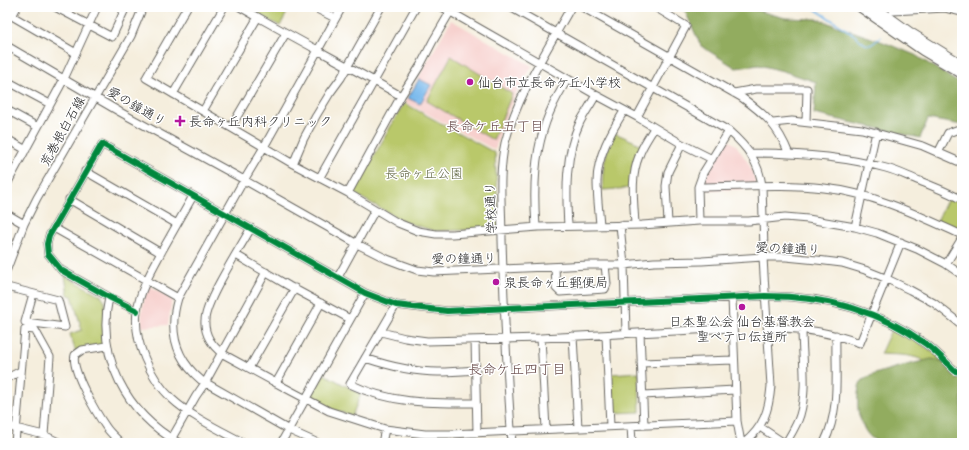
<svg xmlns="http://www.w3.org/2000/svg" width="969" height="450" font-family="'Patrick Hand','Klee One',sans-serif">
	<style>
		.built { fill: #f7d0cd }
		.green { fill: #b9c86a; stroke: #6a7243 }
		.forest { fill: #92ac5e; stroke: #57643d }
		.water { fill: #77b8ec; stroke: #4a6a84 }
		.lines { fill: none; stroke-linecap: round; stroke-linejoin: round }
		.stream { stroke: #77b8ec; stroke-width: 1.5 }
		.minor-casing { stroke: #686660; stroke-width: 9 }
		.highway-casing { stroke: #686660; stroke-width: 12 }
		.minor { stroke: #fff; stroke-width: 7 }
		.highway { stroke: #fff; stroke-width: 10 }
		.cycleway-casing { stroke: #fff; stroke-width: 8 }
		.cycleway { stroke: #00873e; stroke-width: 6 }
		.poi-dot { fill: #b5179e; stroke: #fff; stroke-width: 1.5 }
		.labels { text-anchor: middle; stroke-width: 3; stroke-linejoin: round; paint-order: stroke }
		.poi-label { font-size: 13px; fill: #1c1c1c; stroke: #fff; text-anchor: start }
		.street-label { font-size: 13px; fill: #1c1c1c; stroke: #fff }
		.park-label { font-size: 13px; fill: #5b613b; stroke: #fff }
		.neighbourhood-label { font-size: 14px; fill: #684b4a; stroke: #fff }
	</style>
	<rect width="100%" height="100%" fill="#fff"/>
	<filter id="ink" filterUnits="userSpaceOnUse"><feTurbulence type="fractalNoise" baseFrequency=".025" numOctaves="2"/><feDisplacementMap in="SourceGraphic" scale="8" xChannelSelector="R" yChannelSelector="G"/><feConvolveMatrix kernelMatrix="1 2 1 2 8 2 1 2 1" color-interpolation-filters="sRGB"/></filter>
	<filter id="wash" filterUnits="userSpaceOnUse"><feTurbulence type="fractalNoise" baseFrequency=".012" numOctaves="4" result="noise"/><feDisplacementMap in="SourceGraphic" scale="16" xChannelSelector="R" yChannelSelector="G"/><feGaussianBlur stdDeviation="0.9" result="paint"/><feColorMatrix in="noise" values="0 0 0 0 0 0 0 0 0 0 0 0 0 0 0 0 0 1.4 0 .05"/><feComposite in="paint" operator="in"/></filter>
	<g filter="url(#wash)">
		<rect width="100%" height="100%" fill="#f5eedd"/>
		<!-- built -->
		<path class="built" d="M451,20L532,66L514,97L503,123L495,150L405,102Z
			M727,139L736,145L749,164L754,177L756,189L708,190L702,183Z
			M150,286L172,300L168,325L141,327L142,310L145,296Z"/>
		<!-- green -->
		<path class="green" d="M245,7H290L280,26Z
			M451,56L512,94L493,140L427,101Z
			M404,103L495,153L499,228L497,229L435,231L405,222L353,193Z
			M615,133L642,145L631,188L603,190C601,170 606,150 615,133Z
			M949,196L962,203V232L937,221Z
			M65,276L102,296L105,301V344L76,353L70,334L82,330L72,296L68,295Z
			M892,328L913,338L962,374V401C952,390 932,364 920,359C908,354 893,355 880,354Z
			M639,372L640,412L612,413L610,374Z
			M324,374L361,394L352,416L331,409L314,400L312,394Z"/>
		<!-- forest -->
		<path class="forest" d="M679,7H745L785,18L817,19L883,42L915,55L962,85V125L928,119L920,138L814,114L816,82L783,71L759,65L736,68L701,46L685,11Z
			M931,359C945,360 952,367 962,376V443H881C866,437 864,429 859,415C857,409 857,387 861,382C869,372 917,363 931,359Z"/>
		<!-- water -->
		<path class="water" d="M419,79L431,85L420,104L408,98Z"/>
		<g class="lines">
			<!-- stream -->
			<path class="stream" d="M812,7L853,34L865,44L871,45L881,37"/>
		</g>
	</g>
	<g filter="url(#ink)">
		<g class="lines">
			<defs>
				<path id="minor" d="M17,7L12,16L76,53
					M55,7L112,37L126,7
					M187,7L146,78L293,164L348,193L398,223L418,231L436,234H452L538,227L642,225L699,221H749L785,217L808,219L855,227L877,233L917,249L946,264L962,275
					M240,7C294,38 348,66 401,96
					M313,7L335,18
					M442,7L596,95L637,117L682,144L712,159
					M510,7L729,131C747,147 759,162 762,186L764,249L763,257L764,275L771,386C769,410 764,427 744,443
					M582,7L741,97C765,114 778,126 789,154
					M893,11L945,8L962,12
					M7,46L120,112L237,176L359,245L387,259L403,265L417,270L434,272L589,265H624L654,262L702,261L763,257H786L817,260L842,263L865,270L885,278L910,290L934,303L962,325
					M7,81L50,104
					M734,93L756,89H807L806,122
					M173,94L224,7
					M7,110L38,127
					M203,111L258,17
					M637,117L686,26L655,7
					M773,123L792,121L862,129L923,146L962,163
					M231,127L286,33
					M7,139L26,150
					M750,153C796,153 842,156 886,168C898,171 909,177 920,181C934,187 949,192 962,200
					M938,153L948,133L959,129L962,130
					M293,164L304,138L316,116L330,93L341,78L381,7
					M85,171L177,224
					M320,177L416,7
					M7,184L64,79L97,7
					M698,187C740,187 782,183 824,188C873,193 918,215 962,235
					M348,193L401,96L420,66L433,41L453,7
					M193,196C183,214 173,231 163,249C153,268 140,289 137,311C133,341 150,378 172,399C190,416 222,431 244,443
					M69,199L161,253
					M7,214L24,224
					M699,221L698,187L703,173L729,131
					M668,223L666,186L668,172L682,144
					M600,225C599,211 597,196 597,182C597,156 611,132 624,111
					M620,225L624,265L626,333
					M635,225C634,202 630,178 639,156C642,146 649,137 654,128
					M568,226C566,192 565,154 580,122C585,113 591,104 596,95
					M536,227C532,172 536,126 568,79
					M855,227L876,132
					M54,228L178,298
					M251,228C240,248 206,300 205,320C204,334 212,346 223,354L291,391L329,411L385,429L425,434H450L737,421
					M236,255L289,286L350,319
					M946,264L962,238
					M555,267L556,288L560,292L605,289L607,284L605,265
					M7,269L24,224L37,198L131,36L143,7
					M338,277L375,210
					M7,287L58,300L65,327L25,322L33,294
					M109,297C96,357 126,413 179,443
					M732,298L737,421L741,443
					M396,305L350,384C391,404 432,403 476,403
					M137,311L109,297L61,270L48,254L47,244L49,236L102,144L365,293L396,305L447,311L765,296C823,296 879,310 926,344C937,352 946,362 955,371L961,372L962,371
					M768,328C800,327 830,332 860,343L901,242
					M381,332L405,338L427,341L541,338L733,328
					M640,333L644,425
					M606,335L610,426
					M573,336L578,428
					M541,338L546,429
					M475,340L477,433
					M107,346L82,350L75,355C70,369 97,414 106,427C110,433 116,438 121,443
					M365,358C389,366 413,372 438,372C451,372 463,371 476,370
					M641,363L734,360
					M249,368L295,288
					M7,378L21,371
					M276,383L321,303
					M643,395L735,390
					M7,426L44,435L60,443
					M631,426L632,443
					M760,427L784,443
					M15,443L25,329L35,330L50,357L44,435
					M169,443L196,396L205,383L266,272
					M281,443L365,293
					M318,443L289,430L201,380C175,358 168,331 178,298L240,187L264,147L342,7
					M382,443L385,429
					M512,443C507,376 504,308 502,240C502,208 498,175 505,143C517,96 547,50 571,7
					M786,443C791,434 797,425 800,415C808,388 802,358 802,329
					M824,443C841,409 835,372 836,335"/>
				<path id="highway" d="M861,7L923,50L962,73
					M874,7L910,33L962,65"/>
			</defs>
			<!-- minor casing -->
			<use href="#minor" class="minor-casing"/>
			<!-- highway casing -->
			<use href="#highway" class="highway-casing"/>
			<!-- minor -->
			<use href="#minor" class="minor"/>
			<!-- highway -->
			<use href="#highway" class="highway"/>
			<defs>
				<path id="cycleway" d="M137,311L109,297L61,270L48,254L47,244L49,236L102,144L365,293L396,305L447,311L765,296C823,296 879,310 926,344C937,352 946,362 955,371L961,372L962,371"/>
			</defs>
			<!-- cycleway casing -->
			<use href="#cycleway" class="cycleway-casing"/>
			<!-- cycleway -->
			<use href="#cycleway" class="cycleway"/>
		</g>
	</g>
	<!-- markers -->
	<g class="poi-dot">
		<circle cx="470" cy="82" r="4"/>
		<path d="M178 115h4v4h4v4h-4v4h-4v-4h-4v-4h4z"/>
		<circle cx="496" cy="282" r="4"/>
		<circle cx="742" cy="307" r="4"/>
	</g>
	<g class="labels">
		<!-- poi labels -->
		<g class="poi-label">
			<text x="478" y="87">仙台市立長命ケ丘小学校</text>
			<text x="189" y="126">長命ヶ丘内科クリニック</text>
			<text x="504" y="287">泉長命ヶ丘郵便局</text>
			<text x="742" y="326" text-anchor="middle">日本聖公会 仙台基督教会<tspan x="742" dy="15">聖ペテロ伝道所</tspan></text>
		</g>
		<!-- street labels -->
		<g class="street-label">
			<text transform="translate(137 106) rotate(30)" y="5">愛の鐘通り</text>
			<text transform="translate(62 131) rotate(-61)" y="5">荒巻根白石線</text>
			<text transform="translate(490 208) rotate(-92)" y="5">学校通り</text>
			<text transform="translate(788 248) rotate(2)" y="5">愛の鐘通り</text>
			<text transform="translate(464 258) rotate(-1)" y="5">愛の鐘通り</text>
		</g>
		<!-- park labels -->
		<g class="park-label">
			<text x="424" y="178">長命ヶ丘公園</text>
		</g>
		<!-- neighbourhood labels -->
		<g class="neighbourhood-label">
			<text x="495" y="131">長命ケ丘五丁目</text>
			<text x="517" y="374">長命ケ丘四丁目</text>
		</g>
	</g>
	<!-- margin -->
	<rect width="969" height="450" fill="none" stroke="#fff" stroke-width="24"/>
</svg>
